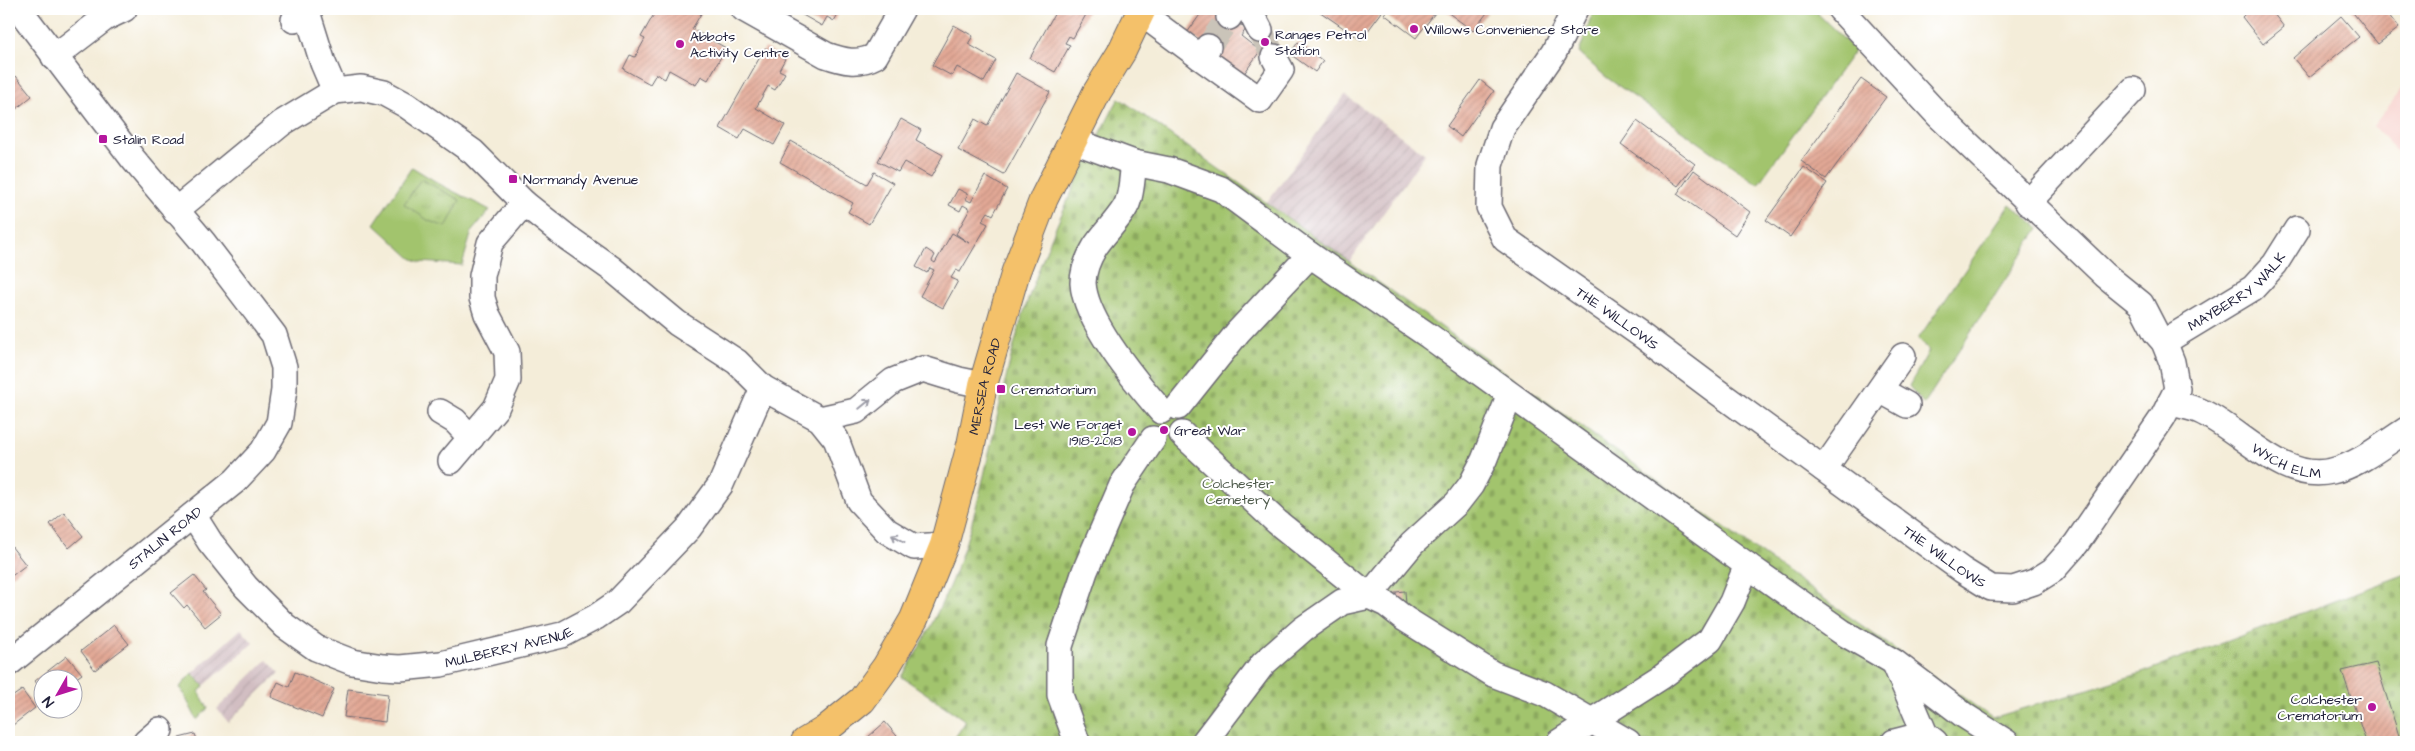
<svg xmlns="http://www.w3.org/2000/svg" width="2415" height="751" font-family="'Architects Daughter',sans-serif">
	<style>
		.built { fill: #f7d0cb }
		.industrial { fill: url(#industrial-furrows) }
		.grass { fill: #a2c46d; stroke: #627354 }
		.cemetery { fill: url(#cemetery-stones); stroke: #627354 }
		.park { fill: url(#park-tufts); stroke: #627354 }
		.building { fill: url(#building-hatch) }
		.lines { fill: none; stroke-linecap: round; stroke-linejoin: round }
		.minor-tunnel { stroke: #cac4b9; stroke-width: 25; stroke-dasharray: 25 12; stroke-linecap: butt }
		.minor-casing { stroke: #6c6972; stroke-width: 28 }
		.major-casing { stroke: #6c6972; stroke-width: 30 }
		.minor { stroke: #fff; stroke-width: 25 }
		.major { stroke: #f4c16b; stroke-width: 28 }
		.oneway { stroke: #9c9ca7 }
		.poi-dot { fill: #b5179e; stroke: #fff; stroke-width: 2 }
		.labels { text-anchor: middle; stroke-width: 4; stroke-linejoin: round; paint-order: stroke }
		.poi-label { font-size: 14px; fill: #22223b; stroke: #fff; text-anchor: start }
		.street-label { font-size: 14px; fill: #22223b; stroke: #fff }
		.park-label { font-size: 14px; fill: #4f5b4c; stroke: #fff }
	</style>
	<defs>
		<pattern id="industrial-furrows" width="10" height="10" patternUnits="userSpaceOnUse" patternTransform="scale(1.25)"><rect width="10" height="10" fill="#d2bec2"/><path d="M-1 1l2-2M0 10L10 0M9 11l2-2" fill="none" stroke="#b4a3a8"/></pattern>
		<pattern id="cemetery-stones" width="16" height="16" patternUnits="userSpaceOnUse" patternTransform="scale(1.25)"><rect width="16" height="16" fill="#a2c46d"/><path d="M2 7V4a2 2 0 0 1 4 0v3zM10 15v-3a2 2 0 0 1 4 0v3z" fill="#8ba85f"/></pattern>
		<pattern id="park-tufts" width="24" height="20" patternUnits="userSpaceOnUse" patternTransform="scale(1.25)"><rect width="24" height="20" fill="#a2c46d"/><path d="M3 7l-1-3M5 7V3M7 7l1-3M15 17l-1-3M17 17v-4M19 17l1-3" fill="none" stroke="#8ba85f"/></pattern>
		<pattern id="building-hatch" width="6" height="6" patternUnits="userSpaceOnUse" patternTransform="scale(1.25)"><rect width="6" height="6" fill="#e2a895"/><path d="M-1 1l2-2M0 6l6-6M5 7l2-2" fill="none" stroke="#c29081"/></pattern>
	</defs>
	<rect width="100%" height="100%" fill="#fff"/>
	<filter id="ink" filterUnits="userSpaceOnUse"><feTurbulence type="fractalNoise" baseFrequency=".02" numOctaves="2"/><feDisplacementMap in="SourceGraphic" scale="10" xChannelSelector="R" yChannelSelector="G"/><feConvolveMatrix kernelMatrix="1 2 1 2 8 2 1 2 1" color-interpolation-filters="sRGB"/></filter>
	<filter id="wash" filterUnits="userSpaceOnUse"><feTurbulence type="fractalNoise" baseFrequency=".0096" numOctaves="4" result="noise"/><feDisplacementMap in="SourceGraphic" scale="20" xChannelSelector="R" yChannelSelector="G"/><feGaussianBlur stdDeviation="1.12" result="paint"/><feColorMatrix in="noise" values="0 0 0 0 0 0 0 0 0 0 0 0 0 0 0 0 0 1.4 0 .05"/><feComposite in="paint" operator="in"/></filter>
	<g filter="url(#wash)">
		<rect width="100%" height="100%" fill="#f4edd9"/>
		<!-- built -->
		<path class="built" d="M2406,84V161L2373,126Z"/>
		<!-- industrial -->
		<path class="industrial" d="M1345,95L1425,154L1349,262L1267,202Z
			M241,629L253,643L204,686L192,673Z
			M267,660L279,673L228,722L217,709Z"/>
		<!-- grass -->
		<path class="grass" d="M1594,9H1813L1855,50L1758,184L1606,77L1579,53Z
			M412,167L443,186L490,210L472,231L462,265L420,262L411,258L374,224Z
			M2010,204L2039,228L1924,404L1909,386L1929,351L1918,339Z
			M192,673L204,686L199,692L208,708L197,720L180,687Z"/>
		<!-- cemetery -->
		<path class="cemetery" d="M1119,98L1992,718L2142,673L2406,574V742H952L966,721L902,677C932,628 956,578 972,522C990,459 1000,394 1018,331C1042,250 1079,173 1119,98Z"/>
		<!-- park -->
		<path class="park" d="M421,179L460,200L446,227L429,221L404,204Z"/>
		<g id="blocks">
			<!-- building -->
			<path class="building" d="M657,9H696L702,12L692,29L726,48L708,80L701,76L696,85L669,70L665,79L656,74L650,84L623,69L630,55L635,57L645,39L641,37Z
				M792,9H841L834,21L827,17L822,26Z
				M1057,9H1083L1088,11L1073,38L1069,36L1065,43L1070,45L1055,72L1030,58Z
				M1204,9H1218L1246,29L1241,36L1260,51L1252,34L1265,27L1279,54L1266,61L1260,51L1241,78L1227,68L1218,54L1187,33Z
				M1316,9H1377L1382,12L1361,40Z
				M1388,9H1438L1416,38L1384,14Z
				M1443,9H1490L1473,31Z
				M2240,9H2270L2284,27L2263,44L2242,17L2245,14Z
				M2350,9H2384L2399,28L2378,44Z
				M2341,16L2359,37L2309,77L2293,58Z
				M954,25L973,36L968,44L996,60L984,82L957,67L952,76L932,65Z
				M1298,42L1323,61L1315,72L1290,54Z
				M765,48L785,59L779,70L785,73L775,90L768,86L756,108L785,125L774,145L745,129L739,139L720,128Z
				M1016,73L1050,92L1004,175L958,150L975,119L987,126Z
				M16,76L32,96L9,115V82Z
				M1861,79L1886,97L1826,179L1801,161Z
				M1480,80L1494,91L1461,137L1447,126Z
				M901,119L921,130L916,140L943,155L931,177L904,162L898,172L878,161Z
				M1637,121L1695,164L1678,186L1621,144Z
				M791,141L867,184L874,172L893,183L869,224L848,212L853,203L780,162Z
				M1804,167L1827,183L1790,237L1766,220Z
				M1694,170L1750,212L1735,235L1677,194Z
				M985,176L1007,189L993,215L988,212L982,221L988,224L960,272L956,270L951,278L958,281L943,308L920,296L934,270L930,268L927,273L916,267L926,249L935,255L932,261L935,263L952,233L969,243L956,234L970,209L963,205L960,211L949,205L958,189L968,194L965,199L971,202Z
				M64,512L83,536L69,548L50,524Z
				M11,546L26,565L9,578V548Z
				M194,575L206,590L203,592L221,614L205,627L187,605L184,608L171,593Z
				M1405,591L1406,604L1397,605L1396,592Z
				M114,625L129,644L95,670L81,651Z
				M67,656L82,674L72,681V678H42V691L35,681Z
				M2376,663L2401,742H2366L2342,671Z
				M295,672L334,689L322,718L271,697L278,682L289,687Z
				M348,689L388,694L385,722L344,717Z
				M22,690L35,708L9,728V699Z
				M885,722L902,742H870L867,738Z
				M195,734L198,742H168L175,739Z"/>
		</g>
	</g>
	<g filter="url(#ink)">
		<use href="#blocks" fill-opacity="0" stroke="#6c6972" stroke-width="1"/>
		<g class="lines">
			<!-- minor-tunnel -->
			<path class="minor-tunnel" d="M1260,30L1274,57
				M1208,47L1229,17"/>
			<defs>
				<g id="minor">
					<path d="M744,9L826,55C843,61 858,65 875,56L902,9"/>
					<path d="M1249,9L1260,30"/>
					<path id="s1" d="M1575,9L1554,52L1502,128L1490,165L1489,207L1505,239L1643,336L1715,390L1962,570L1991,588L2013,589L2034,582L2053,570L2076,544L2163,417L2177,389L2172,362L2164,342L2156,333L2141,304L2105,275L1939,116L1840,9"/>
					<path d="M1141,13L1200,57L1208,47"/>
					<path d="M1229,17L1234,9"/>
					<path d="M294,20L308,15L323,63L335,91"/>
					<path d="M54,57L105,18L124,9"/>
					<path d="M1200,57L1260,100L1281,70L1274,57"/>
					<path d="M1074,141L1134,163L1169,170L1221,189L1310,255L1429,336L1747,565L1842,632L1894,662L1965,716L2006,742"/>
					<path d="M1134,163C1132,175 1132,190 1128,201C1125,213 1103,234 1095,247C1089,257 1083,271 1083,283C1085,321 1136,382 1161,411"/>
					<path d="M2028,203L2133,90"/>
					<path d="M175,211L282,123L335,91L361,88L384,93L406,105L473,152L524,203L568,238L612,269L677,323L737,362L763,388L820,419L836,439L859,501L887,531L914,547L944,545"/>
					<path id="s2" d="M2164,342L2253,288L2275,264L2297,229"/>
					<path d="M1880,390L1907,405"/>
					<path id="s3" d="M2170,403C2180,405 2191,407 2200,411C2242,430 2282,483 2332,471C2359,465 2384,444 2406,430"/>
					<path d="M1178,407L1238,332L1310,255"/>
					<path d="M440,412L455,421L471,438"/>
					<path d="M820,419L856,411L893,381L923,369L959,380L983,385"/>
					<path d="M1182,434L1277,522L1369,596L1412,544L1457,503L1471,485L1484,460L1510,395"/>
					<path d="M451,461L496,408L508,380L507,352L487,314L482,298V276L490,243L524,203"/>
					<path d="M1824,469L1903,356"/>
					<path id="s4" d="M193,515L210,542L246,587L285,626L316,648L352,662L383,667L400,668L441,664L562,635L596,617L618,602L689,528L721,484L763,388"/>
					<path id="s5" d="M9,663L235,481L263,451L279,423L284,390V367L274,335L203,242L133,159L19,9"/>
					<path d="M1895,664L1925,734L1935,742"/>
					<path d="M146,742L160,730"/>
					<path d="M1077,742L1060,695V646L1085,571L1122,485L1153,439"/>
					<path d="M1204,742L1263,664L1303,629L1342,602L1369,596L1386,604L1405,619L1493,674L1545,694L1628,742"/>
					<path d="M1559,742L1661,677L1710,640L1732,602L1747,565"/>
					<path d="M1894,742L1925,734"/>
				</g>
				<g id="major">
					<path id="s6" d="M805,742L825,730L862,700L886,667L914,619L944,545L971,445L983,385L1016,271L1044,198L1097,92L1121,53L1142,9"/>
				</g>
			</defs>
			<!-- minor casing -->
			<use href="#minor" class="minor-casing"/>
			<!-- major casing -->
			<use href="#major" class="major-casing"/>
			<!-- minor -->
			<use href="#minor" class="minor"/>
			<!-- major -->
			<use href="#major" class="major"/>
		</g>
		<!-- one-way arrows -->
		<defs><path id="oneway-shaft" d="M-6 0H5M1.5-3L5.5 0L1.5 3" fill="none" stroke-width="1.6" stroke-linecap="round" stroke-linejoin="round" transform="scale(1.25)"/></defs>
		<g class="oneway">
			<use href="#oneway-shaft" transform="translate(865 404) rotate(-39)"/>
			<use href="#oneway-shaft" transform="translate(898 538) rotate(-149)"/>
		</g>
	</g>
	<!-- markers -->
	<g class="poi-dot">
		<circle cx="1414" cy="29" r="5"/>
		<circle cx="1265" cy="42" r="5"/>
		<circle cx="680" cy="44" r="5"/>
		<rect x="98" y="134" width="10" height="10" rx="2.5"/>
		<rect x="508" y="174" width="10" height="10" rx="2.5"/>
		<rect x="996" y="384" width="10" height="10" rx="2.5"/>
		<circle cx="1164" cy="430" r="5"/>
		<circle cx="1132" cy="432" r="5"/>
		<circle cx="2372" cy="707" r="5"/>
	</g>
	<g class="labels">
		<!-- poi labels -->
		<g class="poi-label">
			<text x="1424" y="34">Willows Convenience Store</text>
			<text x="1275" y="39">Ranges Petrol<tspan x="1275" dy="16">Station</tspan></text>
			<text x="690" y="41">Abbots<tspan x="690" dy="16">Activity Centre</tspan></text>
			<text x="113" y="144">Stalin Road</text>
			<text x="523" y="184">Normandy Avenue</text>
			<text x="1011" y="394">Crematorium</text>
			<text x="1122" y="429" text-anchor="end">Lest We Forget<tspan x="1122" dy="16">1918-2018</tspan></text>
			<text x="1174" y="435">Great War</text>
			<text x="2362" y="704" text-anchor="end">Colchester<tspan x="2362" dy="16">Crematorium</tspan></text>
		</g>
		<!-- street labels -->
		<g class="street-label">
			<text dy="5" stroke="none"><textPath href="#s2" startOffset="89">MAYBERRY WALK</textPath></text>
			<text dy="5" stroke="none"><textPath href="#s1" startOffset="394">THE WILLOWS</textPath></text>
			<text dy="5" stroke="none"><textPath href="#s6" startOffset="411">MERSEA ROAD</textPath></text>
			<text dy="5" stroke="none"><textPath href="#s3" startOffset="132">WYCH ELM</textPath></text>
			<text dy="5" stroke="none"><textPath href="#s5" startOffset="200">STALIN ROAD</textPath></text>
			<text dy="5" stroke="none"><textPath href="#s1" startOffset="799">THE WILLOWS</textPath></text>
			<text dy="5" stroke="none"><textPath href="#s4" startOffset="381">MULBERRY AVENUE</textPath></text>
		</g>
		<!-- park labels -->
		<g class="park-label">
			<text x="1238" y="488">Colchester<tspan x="1238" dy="16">Cemetery</tspan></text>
		</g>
	</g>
	<!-- margin -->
	<rect width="2415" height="751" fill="none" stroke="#fff" stroke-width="30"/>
	<!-- north arrow -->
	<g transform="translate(58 694) rotate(231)"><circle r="24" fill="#ffffff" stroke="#a7a7b1"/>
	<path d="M0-4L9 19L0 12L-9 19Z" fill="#b5179e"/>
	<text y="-8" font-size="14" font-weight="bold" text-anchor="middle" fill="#22223b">N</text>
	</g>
</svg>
